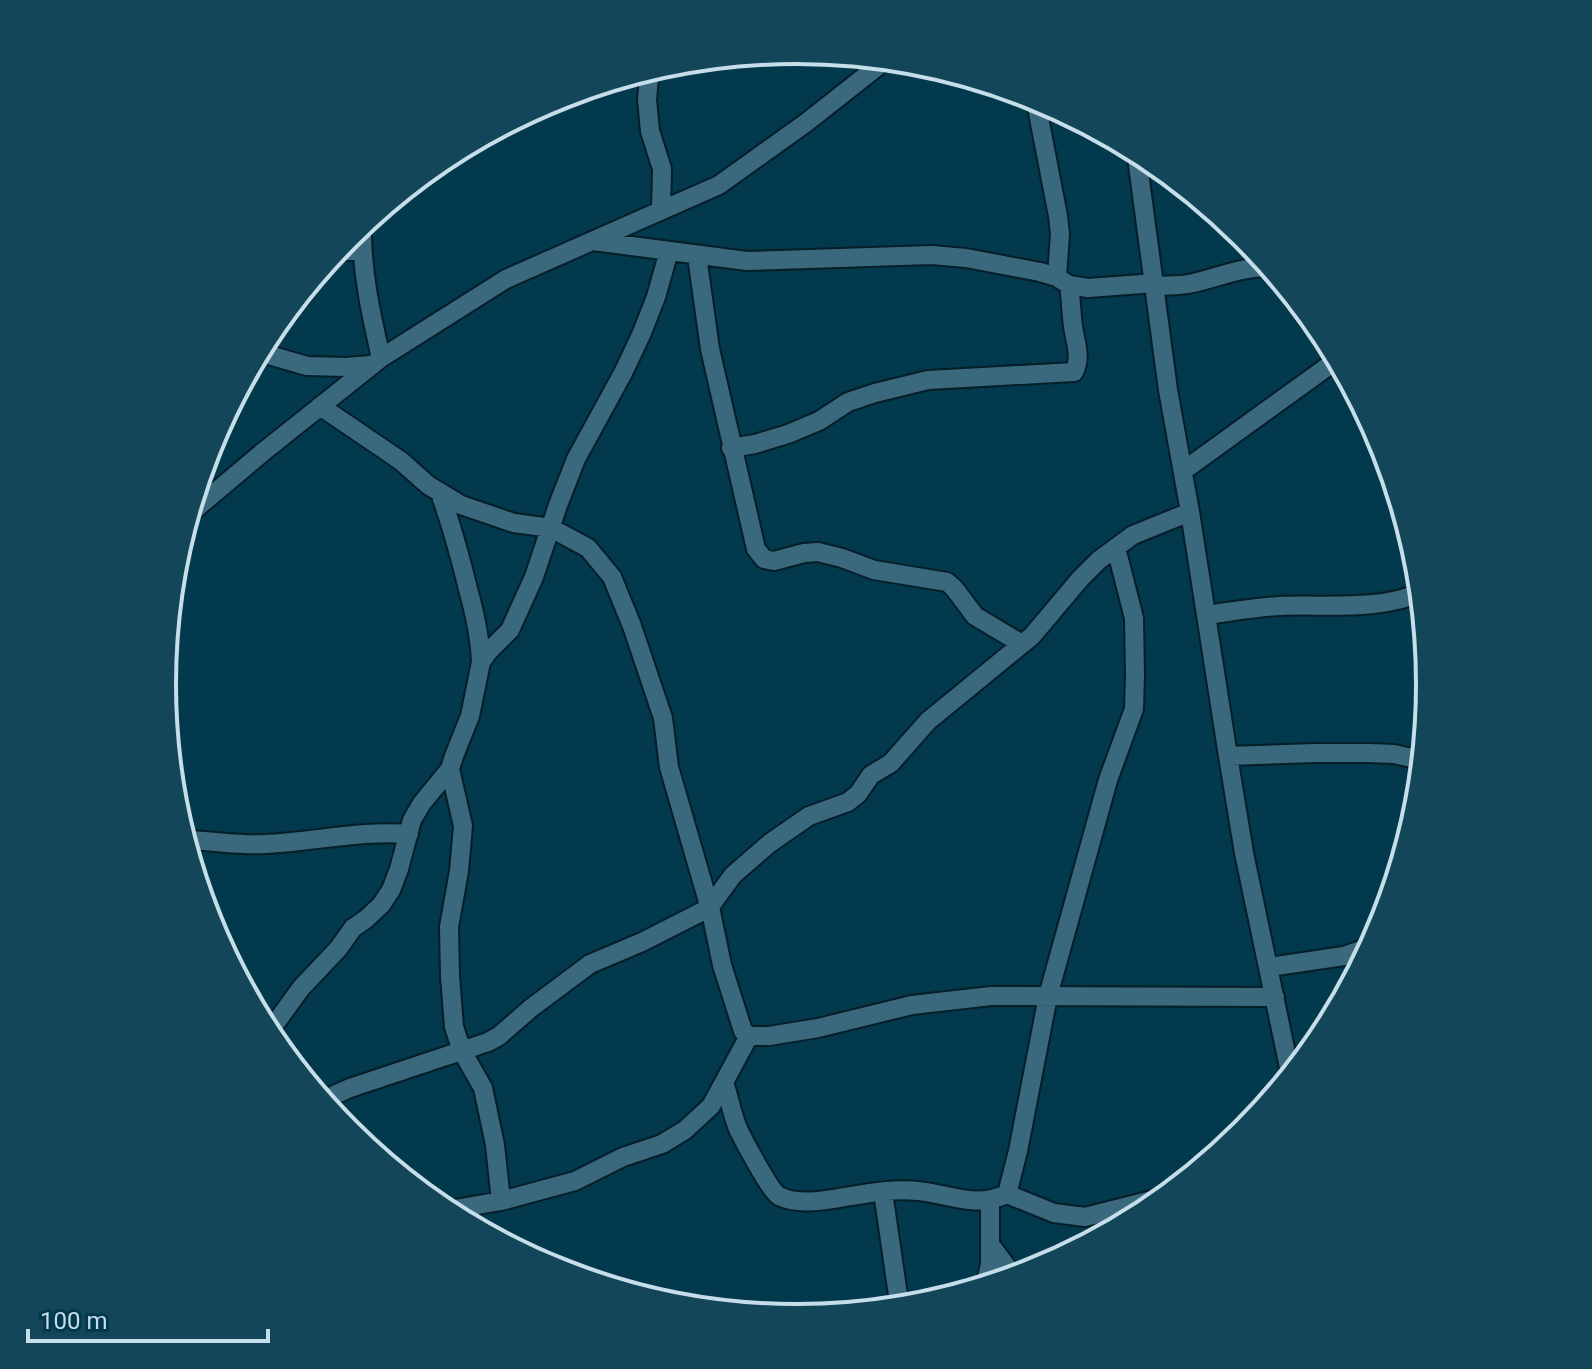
<svg xmlns="http://www.w3.org/2000/svg" width="1592" height="1369" font-family="Roboto,sans-serif">
	<style>
		.lines { fill: none; stroke-linecap: round; stroke-linejoin: round }
		.minor-casing { stroke: #051e28; stroke-width: 22 }
		.minor { stroke: #3a697e; stroke-width: 18 }
		.rim { fill: none; stroke: #c5dee9; stroke-width: 4 }
	</style>
	<rect width="100%" height="100%" fill="#03394c"/>
	<g class="lines">
		<defs>
			<path id="minor" d="M650,69L647,99L650,131L662,169L661,211
				M1035,97L1058,216L1060,234L1057,277
				M1136,150L1168,390L1190,512L1228,756L1244,853L1291,1077
				M362,224C361,270 371,314 381,358
				M593,241L747,261L932,255L966,258L1040,272L1057,277L1069,285L1088,288L1155,283
				M335,251H362
				M697,256L710,349L756,549L764,559L774,561L804,553L818,552L842,558L874,570L947,582L954,588L975,616L1022,644
				M1156,286C1166,285 1178,286 1188,284C1216,279 1242,265 1271,268
				M277,321C290,309 305,296 312,279
				M259,350L262,353L307,366L346,367L371,365
				M320,406L401,461L428,485L461,505L514,523L551,528L588,548L612,577L632,626L663,718L669,767L711,912L722,965L743,1031L749,1036H769L818,1028L912,1005L991,996L1275,997
				M731,448L755,444L788,434L819,421L848,402L875,393L928,380L1074,372C1082,357 1075,342 1073,326C1071,312 1071,298 1069,285
				M1183,471L1338,359
				M440,493C451,524 460,556 468,589C475,614 480,636 481,662
				M187,516L263,452L381,358L506,279L719,185L807,122L887,59
				M1206,615C1230,612 1256,607 1280,606C1323,604 1382,611 1421,592
				M1228,756L1315,753H1369L1394,754L1421,760L1423,762
				M450,769L463,826L459,871L449,927L450,976L454,1027L462,1051L483,1088L495,1145L501,1201
				M183,840C210,840 238,846 265,844C314,842 360,830 409,834
				M1269,967L1344,956L1372,946
				M269,1037L275,1024L301,988L338,949L353,928L366,919L381,905L391,890L399,869L412,820L422,803L450,769L454,756L470,716L481,662L488,652L510,630L534,577L558,505L576,459L623,373L641,335L656,297L669,251
				M724,1082C729,1097 732,1114 738,1129C744,1141 770,1191 779,1196C797,1205 820,1201 839,1198C864,1194 892,1188 918,1191C950,1194 974,1209 1007,1194L1054,1213L1085,1217L1168,1196
				M321,1101L350,1088L488,1042L499,1036L531,1008L590,964L642,942L709,908L733,875L770,843L809,816L848,802L858,794L871,775L891,763L928,721L1032,636L1080,579L1099,560L1133,535L1190,512
				M883,1192L900,1309
				M1007,1194L1018,1151L1048,996L1108,780L1134,709L1135,676L1134,618L1116,548
				M443,1211L501,1201L575,1181L623,1157L662,1144L685,1130L711,1106L749,1036
				M990,1244L1015,1278
				M985,1287L990,1264V1200"/>
		</defs>
		<!-- minor casing -->
		<use href="#minor" class="minor-casing"/>
		<!-- minor -->
		<use href="#minor" class="minor"/>
	</g>
	<!-- crop -->
	<path d="M0 0H1592V1369H0ZM176 684a620 620 0 1 1 1240 0a620 620 0 1 1-1240 0Z" fill="#134659" fill-rule="evenodd"/>
	<path class="rim" d="M176 684a620 620 0 1 1 1240 0a620 620 0 1 1-1240 0Z"/>
	<!-- scale -->
	<path d="M28 1329v12h240v-12" fill="none" stroke="#c5dee9" stroke-width="4"/>
	<text x="40" y="1329" font-size="24" fill="#c5dee9" stroke="#03394c" stroke-width="6" paint-order="stroke">100 m</text>
</svg>
